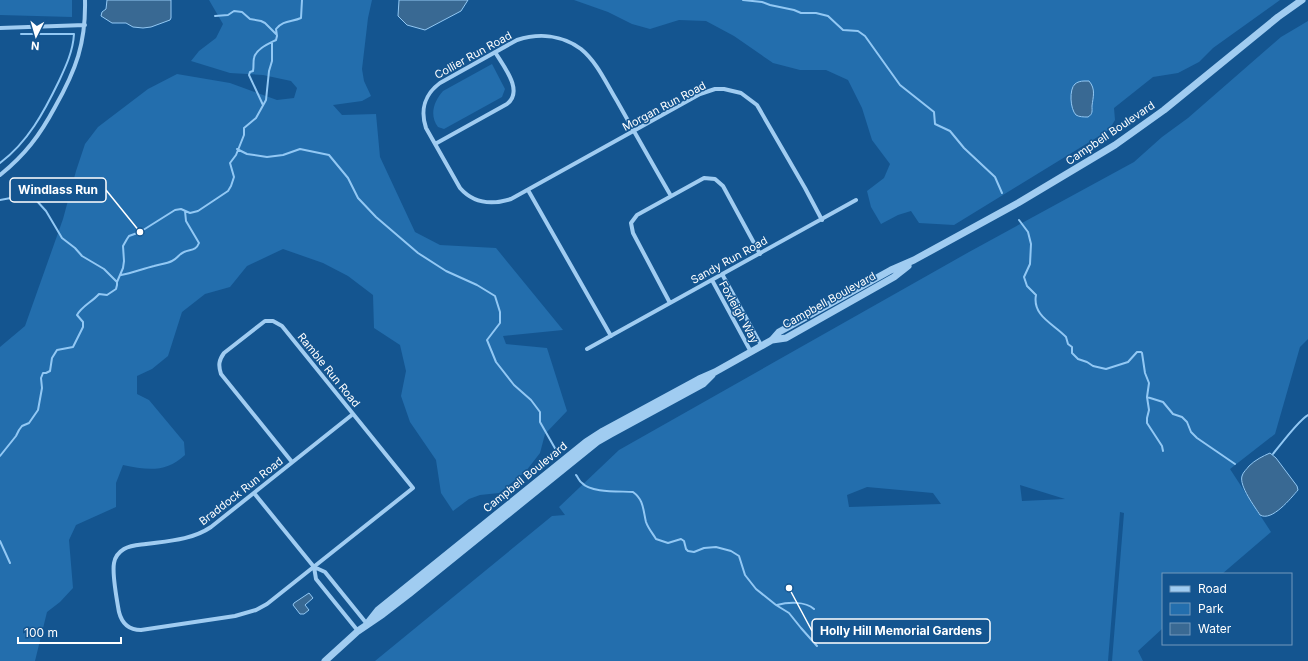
<svg xmlns="http://www.w3.org/2000/svg" width="1308" height="661" font-family="Inter,sans-serif">
	<style>
		.green { fill: #236ead; fill-rule: evenodd }
		.water { fill: #396993; stroke: #92c8f4 }
		.lines { fill: none; stroke-linecap: round; stroke-linejoin: round }
		.stream { stroke: #92c8f4; stroke-width: 2 }
		.minor { stroke: #a0ccf1; stroke-width: 4 }
		.tertiary { stroke: #a0ccf1; stroke-width: 7 }
		.labels { text-anchor: middle; stroke-width: 3; stroke-linejoin: round; paint-order: stroke }
		.street-label { font-size: 11px; fill: #fff; stroke: #145590 }
		.leader { fill: none; stroke: #fff; stroke-width: 1.5 }
		.callout-dot { fill: #fff; stroke: #145590; stroke-width: 1.5 }
		.callout { fill: #145590; stroke: #fff; stroke-width: 1.5 }
		.callout-label { font-size: 12px; text-anchor: middle; font-weight: bold; fill: #fff }
	</style>
	<rect width="100%" height="100%" fill="#145590"/>
	<!-- green -->
	<path class="green" d="M0,0H72V17L0,15Z
		M209,0H372L368,18L362,69L364,81L371,96L362,101L333,105L342,115L376,114L380,157L415,232L440,245L496,248L563,330L503,336L506,344L547,348L567,411L545,434L540,453L526,471L499,493L480,495L469,499L453,511L441,493L436,460L410,422L401,396L406,371L400,345L374,328L373,295L348,276L323,263L283,249L247,266L230,287L205,294L182,312L168,356L152,369L137,376V394L149,400L184,442L185,455C166,473 147,470 123,465L116,483V507L76,525L69,540L73,588L60,602L47,612L35,661H0V347L25,326L63,219L76,171L85,144L98,127L148,89L177,74L230,83L277,100L294,98L297,88L291,81L263,75L230,73L191,61L199,51L216,38L223,24Z
		M574,0H1280L1213,48L1199,62L1178,73L1153,77L1114,108L1115,120L1109,130L954,225L919,223L911,211L898,215L881,224L871,207L867,191L884,178L890,164L872,140L862,108L848,80L826,70H800L773,63L734,36L706,21L679,20L650,29L632,24L608,12ZM1073,86L1093,88C1094,96 1092,103 1092,111L1071,97Z
		M1308,21V339L1300,347L1275,434L1230,469L1271,532L1222,574H1163V628L1138,651L1143,661H1112L1124,513L1120,512L1108,661H375L552,516L565,515L559,507L619,450L969,252L1134,162L1162,137L1188,118L1227,84L1281,37ZM1020,485L1065,499L1022,501ZM867,487L933,493L941,504L849,507L847,495Z
		M492,64L505,89L502,97L444,129L438,127C429,115 434,101 443,91Z"/>
	<!-- water -->
	<path class="water" d="M107,0H171V18L170,20L151,27L143,28L133,27L126,23H112L101,16L102,12L106,9Z
		M399,0H468L461,11L425,30L407,25L398,16Z
		M1084,81H1089C1096,89 1093,97 1092,106C1092,111 1093,114 1088,117C1084,117 1079,117 1076,115C1070,109 1069,89 1075,84C1077,82 1081,81 1084,81Z
		M1270,453L1276,458L1297,486L1298,490C1291,498 1272,522 1260,515C1255,507 1239,486 1242,476C1243,472 1247,469 1249,466C1255,460 1263,456 1270,453Z
		M309,593L313,598L305,605L309,610L304,614H300L293,605L294,603Z"/>
	<g class="lines">
		<!-- stream -->
		<path class="stream" d="M743,0L762,2L770,5L794,10L801,13H816L828,16L843,30L858,31L865,36L900,85L934,112L935,124L950,131L964,148L995,177L1002,193
			M215,16L228,15L234,11L242,12L250,19L261,21L265,23L276,34
			M263,105L249,75L250,72L253,71C254,66 253,62 254,58C256,49 268,44 276,40L277,36L276,29C283,20 292,22 301,18L302,0
			M237,149L247,154L267,157L283,155L300,149L329,155L348,178L358,198L376,217L418,253L446,271L477,285L495,296L500,312V323L487,340L496,362L514,385L531,400L540,412V422L556,450
			M0,163C28,142 44,112 59,81C66,66 73,51 74,34H21
			M0,200L16,197L29,198L36,200L46,211L62,238L75,248L82,256L104,269L117,282
			M1019,220L1028,232L1031,244L1030,264L1024,277L1027,286L1036,295C1032,316 1054,324 1066,337L1068,344L1072,347V353L1078,359L1087,362L1093,366L1106,369L1128,362L1137,352H1141L1142,353L1145,373L1149,383L1147,397L1149,410L1147,418V423L1162,446L1163,451
			M121,275C132,273 142,269 154,266C160,264 166,264 172,261C177,259 179,254 184,252C190,249 196,251 199,243L186,221L185,211
			M1147,397L1163,402L1173,414L1182,417L1187,422L1191,432L1197,438L1235,464
			M1273,454C1280,445 1299,420 1308,415
			M0,456L16,436L19,430L22,426L29,423L38,410L42,388L41,378L43,373H46L50,371L52,358L57,350L73,347L83,327V322L77,315C82,306 92,302 99,294L107,295L116,289L117,285V282L123,268L124,261L123,246L127,239L129,236L140,232L175,210L181,209L190,213L198,211L228,191L231,186L234,177L230,163L236,155L244,135V128L256,118L266,100L269,71L272,61V42
			M576,475C578,477 579,481 582,483C591,493 620,491 633,492C644,500 643,510 646,522C648,528 653,534 656,539L668,543L681,539L684,541L686,549L688,551L694,552L704,548L716,547L731,551L739,556L745,575L756,589L776,605L789,613L801,628L817,646
			M0,541L10,563
			M777,605C788,602 805,601 814,609"/>
		<!-- minor -->
		<path class="minor" d="M0,28L85,25
			M435,144L507,104C524,91 504,67 495,52
			M0,175C25,155 40,135 55,107C76,70 86,43 85,0
			M528,190L611,336
			M671,196C653,165 635,133 617,101C606,83 597,62 581,49C562,35 539,33 517,40L440,83C425,94 420,110 426,128L460,188C474,204 492,205 511,199L700,94L715,89H724L741,93L757,105L805,188L822,220
			M722,274L761,345
			M712,280L751,352
			M670,303L633,233L631,223L637,215L704,178L715,179L723,186L760,254
			M587,349L856,200
			M292,462L221,374C218,365 219,360 224,353L265,321H273L282,326L413,488L267,604L256,610L235,616L141,630C130,630 122,624 119,612C117,601 112,574 114,563C115,557 119,552 124,549C131,545 139,545 146,544C168,541 192,540 211,527L353,414
			M254,493L314,567L316,579L358,631
			M314,567L325,572L367,624"/>
		<!-- tertiary -->
		<path class="tertiary" d="M772,340L786,338L894,277L908,266
			M367,624L378,610L586,442L603,431L699,379L715,372L772,340L779,332L891,270L914,260L1018,203L1115,145L1164,110L1278,17L1302,0
			M325,661L358,631L383,614L409,594L597,442L611,434L703,384L712,375"/>
	</g>
	<g class="labels">
		<!-- street labels -->
		<g class="street-label">
			<text transform="translate(473 55) rotate(-29)" y="4">Collier Run Road</text>
			<text transform="translate(664 106) rotate(-28)" y="4">Morgan Run Road</text>
			<text transform="translate(1110 133) rotate(-34)" y="4">Campbell Boulevard</text>
			<text transform="translate(729 260) rotate(-29)" y="4">Sandy Run Road</text>
			<text transform="translate(829 300) rotate(-29)" y="4">Campbell Boulevard</text>
			<text transform="translate(739 312) rotate(61)" y="4">Foxleigh Way</text>
			<text transform="translate(329 370) rotate(51)" y="4">Ramble Run Road</text>
			<text transform="translate(525 477) rotate(-39)" y="4">Campbell Boulevard</text>
			<text transform="translate(241 491) rotate(-38)" y="4">Braddock Run Road</text>
		</g>
	</g>
	<!-- callouts -->
	<path class="leader" d="M140 232L106 190M789 588L812 631"/>
	<g class="callout-dot">
		<circle cx="140" cy="232" r="4"/>
		<circle cx="789" cy="588" r="4"/>
	</g>
	<g class="callout">
		<rect x="10" y="178" width="96" height="24" rx="4"/>
		<rect x="812" y="619" width="178" height="24" rx="4"/>
	</g>
	<g class="callout-label">
		<text x="58" y="194">Windlass Run</text>
		<text x="901" y="635">Holly Hill Memorial Gardens</text>
	</g>
	<!-- legend -->
	<rect x="1162" y="573" width="130" height="72" fill="#145590" stroke="#7299bc"/>
	<rect x="1170" y="586" width="20" height="6" fill="#a0ccf1" stroke="#7299bc"/>
	<text x="1198" y="593" font-size="12" fill="#ffffff">Road</text>
	<rect x="1170" y="603" width="20" height="12" fill="#236ead" stroke="#7299bc"/>
	<text x="1198" y="613" font-size="12" fill="#ffffff">Park</text>
	<rect x="1170" y="623" width="20" height="12" fill="#396993" stroke="#7299bc"/>
	<text x="1198" y="633" font-size="12" fill="#ffffff">Water</text>
	<!-- north arrow -->
	<g transform="translate(36 36) rotate(185)" stroke="#145590" stroke-width="3" paint-order="stroke">
	<path d="M0-3L7 15L0 10L-7 15Z" fill="#ffffff"/>
	<text y="-6" font-size="11" font-weight="bold" text-anchor="middle" fill="#ffffff">N</text>
	</g>
	<!-- scale -->
	<path d="M18 637v6h103v-6" fill="none" stroke="#ffffff" stroke-width="2"/>
	<text x="24" y="637" font-size="12" fill="#ffffff" stroke="#145590" stroke-width="3" paint-order="stroke">100 m</text>
</svg>
